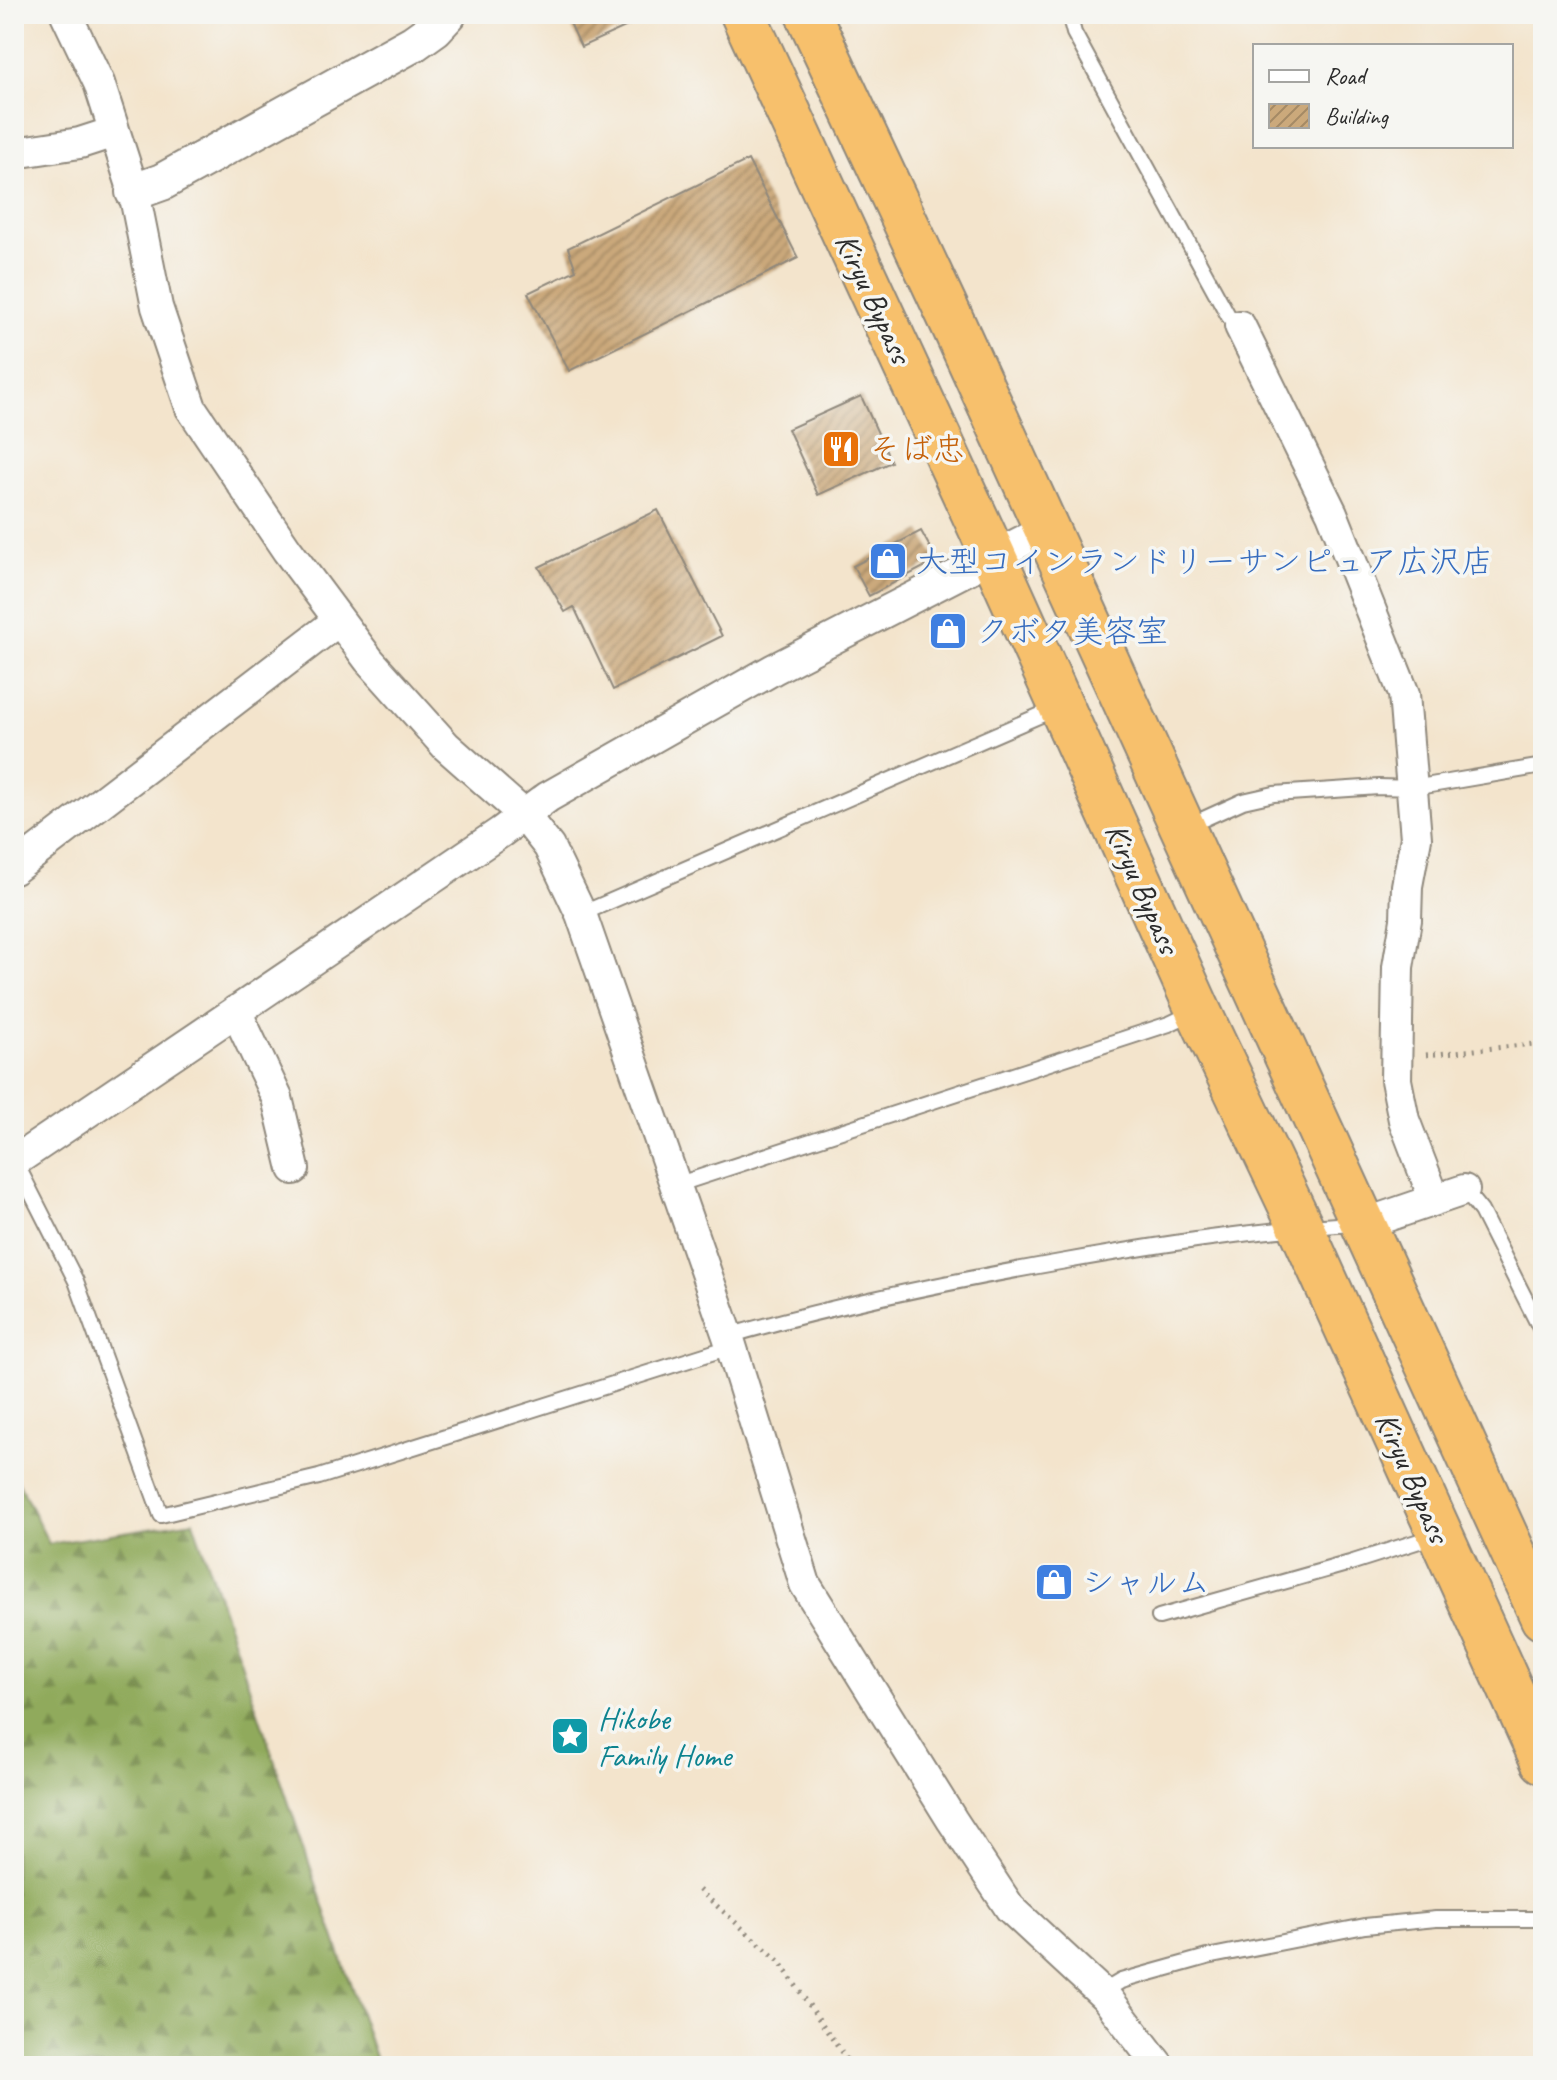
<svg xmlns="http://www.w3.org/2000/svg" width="1557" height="2080" font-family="Caveat,'Klee One',sans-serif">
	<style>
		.forest { fill: url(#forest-firs); stroke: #5e6a43; stroke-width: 2 }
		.building { fill: url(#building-hatch) }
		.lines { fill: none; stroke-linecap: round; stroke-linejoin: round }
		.service-casing { stroke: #8f887c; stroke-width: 18 }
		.minor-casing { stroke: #8f887c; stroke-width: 34 }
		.tertiary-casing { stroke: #8f887c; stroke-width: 40 }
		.trunk-casing { stroke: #8f887c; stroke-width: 48 }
		.path { stroke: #8f887c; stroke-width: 5; stroke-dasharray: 2 6; stroke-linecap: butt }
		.service { stroke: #fff; stroke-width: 14 }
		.minor { stroke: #fff; stroke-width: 30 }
		.tertiary { stroke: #fff; stroke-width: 36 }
		.trunk { stroke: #f7c06c; stroke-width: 44 }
		.labels { text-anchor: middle; stroke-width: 7; stroke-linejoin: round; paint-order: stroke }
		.street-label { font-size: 32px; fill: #2b2b2b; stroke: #f6f6f2 }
		.food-label { font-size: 32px; fill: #c56008; stroke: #f6f6f2; text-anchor: start }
		.shop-label { font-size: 32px; fill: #366cbe; stroke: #f6f6f2; text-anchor: start }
		.culture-label { font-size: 32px; fill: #0d838f; stroke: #f6f6f2; text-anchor: start }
	</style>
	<defs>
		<pattern id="forest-firs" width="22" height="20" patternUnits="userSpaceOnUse" patternTransform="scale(2)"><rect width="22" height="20" fill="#90aa5b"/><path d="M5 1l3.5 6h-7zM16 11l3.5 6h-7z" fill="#768b4b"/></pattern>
		<pattern id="building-hatch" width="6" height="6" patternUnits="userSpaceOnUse" patternTransform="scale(2)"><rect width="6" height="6" fill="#cba97b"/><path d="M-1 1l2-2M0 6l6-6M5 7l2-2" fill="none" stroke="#a58a65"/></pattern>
	</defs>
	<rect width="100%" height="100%" fill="#f6f6f2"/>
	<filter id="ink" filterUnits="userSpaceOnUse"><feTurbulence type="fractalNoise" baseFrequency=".0125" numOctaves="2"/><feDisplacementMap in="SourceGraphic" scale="16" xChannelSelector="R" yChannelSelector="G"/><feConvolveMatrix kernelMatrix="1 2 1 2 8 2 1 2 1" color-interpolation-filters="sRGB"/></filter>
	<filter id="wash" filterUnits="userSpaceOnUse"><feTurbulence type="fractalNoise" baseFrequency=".006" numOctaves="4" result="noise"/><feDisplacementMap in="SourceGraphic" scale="32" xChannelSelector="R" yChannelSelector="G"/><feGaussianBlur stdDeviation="1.8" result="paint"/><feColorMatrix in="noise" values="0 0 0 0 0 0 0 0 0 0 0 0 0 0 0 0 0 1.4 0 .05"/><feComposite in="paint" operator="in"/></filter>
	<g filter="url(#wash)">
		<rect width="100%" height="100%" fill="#f3e4cc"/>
		<!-- forest -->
		<path class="forest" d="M14,1473L49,1544L193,1521L378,2066H14Z"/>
		<g id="blocks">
			<!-- building -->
			<path class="building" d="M566,14H654L581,47Z
				M748,160L798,258L569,371L528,293L576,270L568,248Z
				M861,396L891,462L818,495L788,429Z
				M658,510L722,636L613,690L574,607L565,612L539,567Z
				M921,531L937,560L869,596L853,566Z"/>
		</g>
	</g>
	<g filter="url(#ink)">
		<use href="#blocks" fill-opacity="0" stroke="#8f887c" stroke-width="2"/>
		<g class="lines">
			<defs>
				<path id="service" d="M1069,14L1074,33L1229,317L1240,326
					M1188,826L1243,801L1274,794L1379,787L1413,788L1543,766
					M581,914L1057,708
					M15,1161L76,1281L161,1515L319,1477L730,1347
					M676,1185L1169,1024L1194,1012
					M1464,1190L1481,1211L1543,1334
					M728,1336C839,1304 952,1281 1066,1261C1162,1244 1259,1229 1356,1224
					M1159,1617L1350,1563L1435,1536
					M1101,1993L1121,1981L1207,1957L1365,1926L1436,1919H1543"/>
				<path id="minor" d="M66,14L99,83L134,192L157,307L191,408L287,550L369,660L446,746L523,814L549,847L581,914L728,1336L805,1584L952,1820L1010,1908L1106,1997L1159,2066
					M14,153L80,143L114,132
					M1240,326L1332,513L1404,694L1416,838L1407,886L1406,920L1398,967L1396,1080L1404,1120L1434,1198
					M14,869L339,620
					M236,1011L277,1098L294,1169
					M15,1161L501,832L548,797L774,669L1046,529
					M1364,1224L1464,1190"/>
				<path id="tertiary" d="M134,192L162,182L414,43L435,28L448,14"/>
				<path id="trunk" d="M743,14L993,555L1198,1010L1301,1227L1543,1761
					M808,14L954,326L1543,1618"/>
			</defs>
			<!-- service casing -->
			<use href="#service" class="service-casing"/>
			<!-- minor casing -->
			<use href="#minor" class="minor-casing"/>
			<!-- tertiary casing -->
			<use href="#tertiary" class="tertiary-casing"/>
			<!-- trunk casing -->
			<use href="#trunk" class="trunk-casing"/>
			<!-- path -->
			<path class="path" d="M1426,1055L1543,1043
				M699,1890L779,1961L851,2066"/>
			<!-- service -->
			<use href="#service" class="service"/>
			<!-- minor -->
			<use href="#minor" class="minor"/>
			<!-- tertiary -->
			<use href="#tertiary" class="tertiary"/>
			<!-- trunk -->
			<use href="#trunk" class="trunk"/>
		</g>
	</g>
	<!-- icons -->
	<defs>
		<symbol id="restaurant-square" viewBox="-11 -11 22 22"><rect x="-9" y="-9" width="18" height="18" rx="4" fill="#e8710a" stroke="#f6f6f2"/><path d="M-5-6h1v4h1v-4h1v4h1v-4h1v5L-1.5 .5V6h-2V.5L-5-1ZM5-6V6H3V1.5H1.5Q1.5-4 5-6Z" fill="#fff"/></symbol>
		<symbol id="shop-square" viewBox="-11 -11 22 22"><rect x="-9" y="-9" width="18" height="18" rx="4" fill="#3f7fe0" stroke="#f6f6f2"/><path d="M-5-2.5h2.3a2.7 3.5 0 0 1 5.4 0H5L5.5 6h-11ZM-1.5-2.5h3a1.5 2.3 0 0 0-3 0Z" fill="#fff"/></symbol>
		<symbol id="sight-square" viewBox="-11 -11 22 22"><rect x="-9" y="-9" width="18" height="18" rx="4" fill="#0f9aa8" stroke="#f6f6f2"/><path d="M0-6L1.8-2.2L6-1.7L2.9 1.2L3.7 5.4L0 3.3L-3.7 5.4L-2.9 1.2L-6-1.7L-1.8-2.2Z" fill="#fff"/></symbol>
	</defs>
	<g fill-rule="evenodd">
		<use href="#restaurant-square" x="819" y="427" width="44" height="44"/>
		<use href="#shop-square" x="866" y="539" width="44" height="44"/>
		<use href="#shop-square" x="926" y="609" width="44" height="44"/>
		<use href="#shop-square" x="1032" y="1560" width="44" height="44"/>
		<use href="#sight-square" x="548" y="1714" width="44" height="44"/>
	</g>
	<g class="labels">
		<!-- street labels -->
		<g class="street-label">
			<text transform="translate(874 298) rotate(65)" y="11">Kiryu Bypass</text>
			<text transform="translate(1143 888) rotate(66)" y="11">Kiryu Bypass</text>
			<text transform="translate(1413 1477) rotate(66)" y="11">Kiryu Bypass</text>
		</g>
		<!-- food labels -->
		<g class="food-label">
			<text x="869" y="460">そば忠</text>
		</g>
		<!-- shop labels -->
		<g class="shop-label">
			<text x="916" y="572">大型コインランドリーサンピュア広沢店</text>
			<text x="976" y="642">クボタ美容室</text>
			<text x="1082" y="1593">シャルム</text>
		</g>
		<!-- culture labels -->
		<g class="culture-label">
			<text x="598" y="1729">Hikobe<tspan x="598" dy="37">Family Home</tspan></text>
		</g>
	</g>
	<!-- margin -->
	<rect width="1557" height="2080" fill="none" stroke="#f6f6f2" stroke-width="48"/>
	<!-- legend -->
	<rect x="1253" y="44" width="260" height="104" fill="#f6f6f2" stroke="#a5a5a2" stroke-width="2"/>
	<rect x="1269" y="70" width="40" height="12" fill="#ffffff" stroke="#a5a5a2" stroke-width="2"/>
	<text x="1325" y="84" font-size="24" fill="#2b2b2b">Road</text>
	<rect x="1269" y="104" width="40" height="24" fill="url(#building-hatch)" stroke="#a5a5a2" stroke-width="2"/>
	<text x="1325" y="124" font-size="24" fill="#2b2b2b">Building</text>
</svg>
